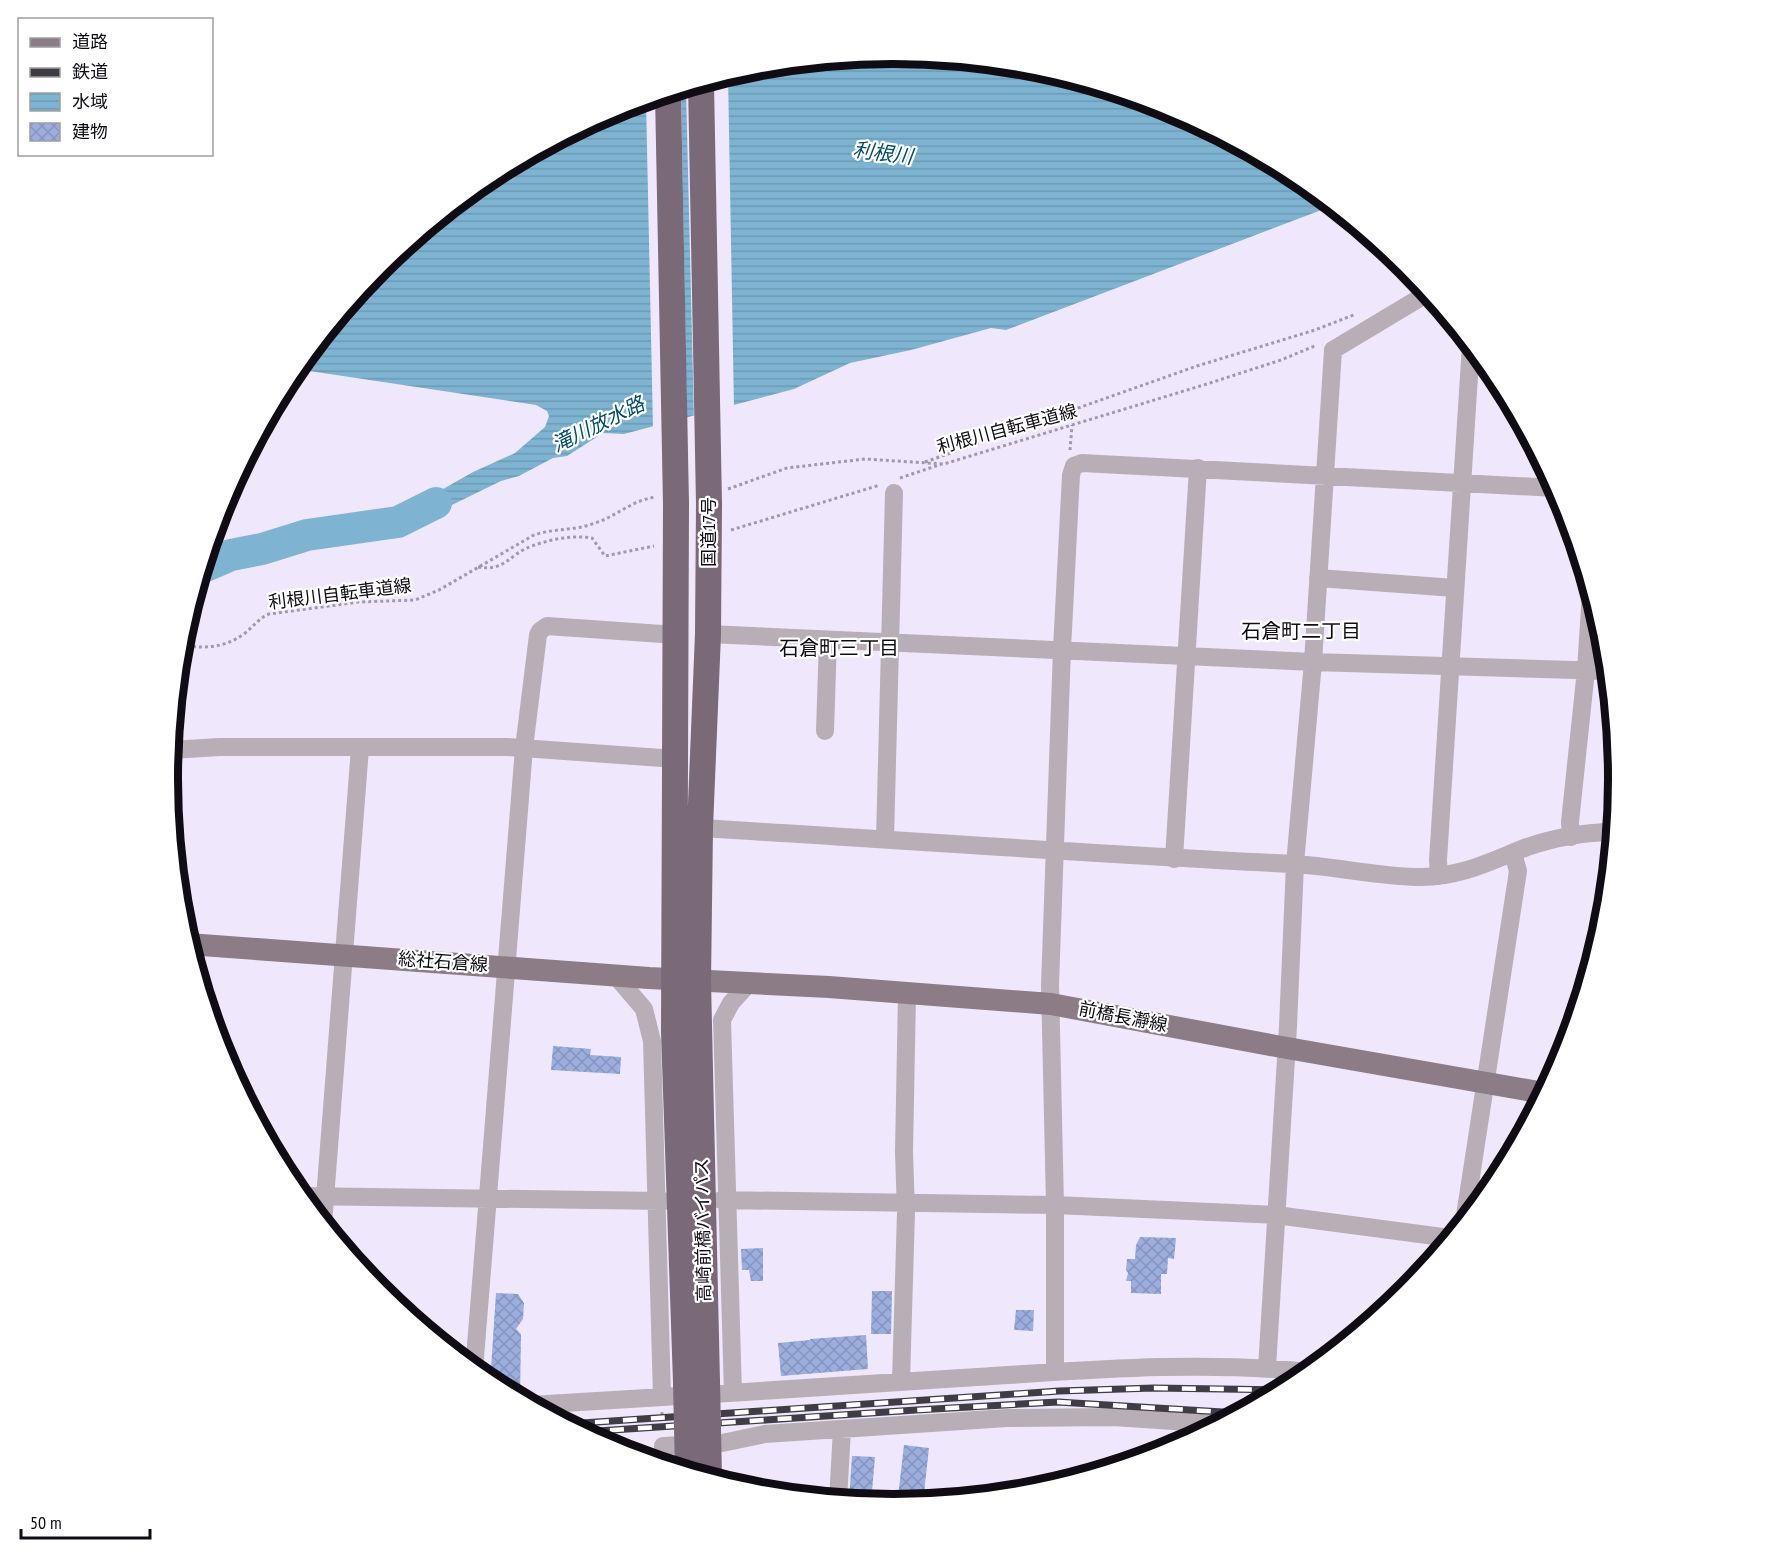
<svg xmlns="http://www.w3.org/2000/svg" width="1786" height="1559" font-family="'PT Sans Narrow','Noto Sans JP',sans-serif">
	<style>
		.water { fill: url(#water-rules) }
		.pier { fill: #efe8fd }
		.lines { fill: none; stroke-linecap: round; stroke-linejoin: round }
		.river { stroke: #7eb4d2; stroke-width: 32 }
		.building { fill: url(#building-cross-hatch) }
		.path { stroke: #9f99a9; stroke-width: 3; stroke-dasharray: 3 3; stroke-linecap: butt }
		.minor { stroke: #b7afb5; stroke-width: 18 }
		.major { stroke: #8b7c86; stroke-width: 22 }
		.highway { stroke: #7a6976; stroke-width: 26 }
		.rail-casing { stroke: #403c46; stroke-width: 7 }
		.rail { stroke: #fff; stroke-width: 4.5; stroke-dasharray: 14; stroke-linecap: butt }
		.highway-bridge { stroke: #7a6976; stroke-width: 26 }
		.labels { text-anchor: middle; stroke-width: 4.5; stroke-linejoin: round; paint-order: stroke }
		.street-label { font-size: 18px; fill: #0f0c13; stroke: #fff }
		.water-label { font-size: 20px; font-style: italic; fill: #024c6a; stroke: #fff }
		.neighbourhood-label { font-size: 20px; fill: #0f0c13; stroke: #fff }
		.rim { fill: none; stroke: #0f0c13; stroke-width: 8 }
	</style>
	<defs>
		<pattern id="water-rules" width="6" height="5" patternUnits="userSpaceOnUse" patternTransform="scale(1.5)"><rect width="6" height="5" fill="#7eb4d2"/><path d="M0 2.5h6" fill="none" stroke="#6c9ab3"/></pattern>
		<pattern id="building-cross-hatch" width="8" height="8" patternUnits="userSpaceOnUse" patternTransform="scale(1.5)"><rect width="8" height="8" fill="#9baedd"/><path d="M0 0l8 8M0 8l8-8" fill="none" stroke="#8494bd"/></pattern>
	</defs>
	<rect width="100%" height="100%" fill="#efe8fd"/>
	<!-- water -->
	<path class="water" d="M893,54L1035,68L1171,109L1296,176L1332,206L1006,330L991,328L911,350L850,363L794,389L624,434L603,433L567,456L553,458L519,476L501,481L411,525L398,522L429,497L473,472L515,453L545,427L549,416L547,411L536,405L296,369L380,266L490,176L616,109L752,68Z"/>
	<!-- pier -->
	<path class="pier" d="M728,75L734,408L694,419L686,88Z
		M681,89L687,420L653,429L646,100Z"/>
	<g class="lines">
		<!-- river -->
		<path class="river" d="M203,567L231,555L262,549L307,535L398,522L436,503"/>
	</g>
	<!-- building -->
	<path class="building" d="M553,1046L591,1049L590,1055L621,1057L620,1074L551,1070Z
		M1140,1237L1176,1238L1174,1259L1168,1258L1167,1274H1161V1294L1131,1293V1281H1126L1128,1273L1126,1270L1127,1259H1135L1136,1245Z
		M763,1248V1281H751L749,1270H742L741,1249Z
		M872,1291H892L891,1334H871Z
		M496,1293L518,1294L524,1303L523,1319L516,1329L521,1334L520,1399L490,1383Z
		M1016,1310H1034L1033,1331L1014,1330Z
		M866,1335L868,1369L781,1376L778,1343L810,1340V1339Z
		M904,1445L929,1448L923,1502L897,1505Z
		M852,1456L875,1457L871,1503L849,1501Z"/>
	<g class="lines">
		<!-- path -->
		<path class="path" d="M1070,450L1072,425
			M925,462L1197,366L1315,330L1356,314
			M900,478L942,464
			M728,489L787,468L865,459L944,464L1210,383L1281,360L1317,345
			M731,530L880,485
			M478,567C505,572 509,554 532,546C551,539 572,535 592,538L605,556L654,546
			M181,645C204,649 224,648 244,634C253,627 259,618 269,614L359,602L415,600L439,590L534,535C554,528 575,531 595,523C617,516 632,500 656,497
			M662,1412V1430"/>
		<!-- minor -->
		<path class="minor" d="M1318,578L1455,588
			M708,634L1313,662L1608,671
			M825,731L828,640
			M170,750L220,747H507L676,759
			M700,828C897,840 1094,854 1292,864C1335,866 1378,877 1421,877C1461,877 1491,861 1527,847C1554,838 1585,832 1613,832
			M1571,837L1570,822L1586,670L1591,592
			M885,839L894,493
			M1174,859L1198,468
			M1439,876L1438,860L1471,345
			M615,975L644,1009L652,1041L662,1397
			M301,1196L663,1201
			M721,1200L1055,1205L1276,1215L1450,1238
			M1464,1222L1518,871L1513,853
			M323,1224L360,748
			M1267,1368L1288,1026L1295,864L1313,662L1333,350L1428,293
			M474,1370L524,748L538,635L540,631L547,626L677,635
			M1055,1372V1205L1050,985L1062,649L1071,475L1074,466L1082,463L1556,488
			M901,1381L906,1212L904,1152L907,994
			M733,1393L722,1020L731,1003L749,983
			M531,1405C674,1396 818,1388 961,1378C1077,1371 1193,1360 1310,1372
			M663,1464V1446L722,1443L765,1434L1007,1418L1113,1417L1218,1424
			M838,1500L842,1429"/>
		<!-- major -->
		<path class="major" d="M188,944L649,978L829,987L1051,1004L1287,1048L1544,1093"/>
		<!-- highway -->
		<path class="highway" d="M676,504L674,1032L686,1382
			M707,1382L698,981L700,828L708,634L709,504"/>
		<defs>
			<path id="rail" d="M567,1424L1059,1391L1154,1388L1283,1390
				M582,1432L916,1410L1058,1402L1239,1413"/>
		</defs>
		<!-- rail casing -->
		<use href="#rail" class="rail-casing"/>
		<!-- rail -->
		<use href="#rail" class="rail"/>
		<!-- highway-bridge -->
		<path class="highway-bridge" d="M701,83L709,504
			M668,93L676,504
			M686,1382L688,1472
			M707,1382L709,1478"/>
	</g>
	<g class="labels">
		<!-- street labels -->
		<g class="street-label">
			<text transform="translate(1007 429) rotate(-15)" y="6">利根川自転車道線</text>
			<text transform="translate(709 532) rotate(-90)" y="6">国道17号</text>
			<text transform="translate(340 594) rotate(-7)" y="6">利根川自転車道線</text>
			<text transform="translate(443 962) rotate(4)" y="6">総社石倉線</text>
			<text transform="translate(1123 1017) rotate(11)" y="6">前橋長瀞線</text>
			<text transform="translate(703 1230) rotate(-91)" y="6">高崎前橋バイパス</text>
		</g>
		<!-- water labels -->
		<g class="water-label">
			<text transform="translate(883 153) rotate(7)" y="7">利根川</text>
			<text transform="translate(598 424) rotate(-26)" y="7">滝川放水路</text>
		</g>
		<!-- neighbourhood labels -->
		<g class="neighbourhood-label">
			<text x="1301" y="638">石倉町二丁目</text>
			<text x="839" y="655">石倉町三丁目</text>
		</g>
	</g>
	<!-- crop -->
	<path d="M0 0H1786V1559H0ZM178 779a715 715 0 1 1 1430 0a715 715 0 1 1-1430 0Z" fill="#fff" fill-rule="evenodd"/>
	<path class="rim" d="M178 779a715 715 0 1 1 1430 0a715 715 0 1 1-1430 0Z"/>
	<!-- legend -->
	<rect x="18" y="18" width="195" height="138" fill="#ffffff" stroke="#9f9ea1" stroke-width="1.5"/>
	<rect x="30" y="38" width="30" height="9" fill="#8b7c86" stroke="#9f9ea1" stroke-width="1.5"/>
	<text x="72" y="48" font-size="18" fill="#0f0c13">道路</text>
	<rect x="30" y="68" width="30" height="9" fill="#403c46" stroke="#9f9ea1" stroke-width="1.5"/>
	<text x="72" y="78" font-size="18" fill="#0f0c13">鉄道</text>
	<rect x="30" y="93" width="30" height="18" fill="url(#water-rules)" stroke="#9f9ea1" stroke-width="1.5"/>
	<text x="72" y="108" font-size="18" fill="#0f0c13">水域</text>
	<rect x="30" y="123" width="30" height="18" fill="url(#building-cross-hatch)" stroke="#9f9ea1" stroke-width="1.5"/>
	<text x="72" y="138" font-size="18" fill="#0f0c13">建物</text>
	<!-- scale -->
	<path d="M21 1529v9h129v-9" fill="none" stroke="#0f0c13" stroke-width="3"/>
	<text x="30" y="1529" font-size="18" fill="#0f0c13" stroke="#ffffff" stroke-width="4.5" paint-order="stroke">50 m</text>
</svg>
